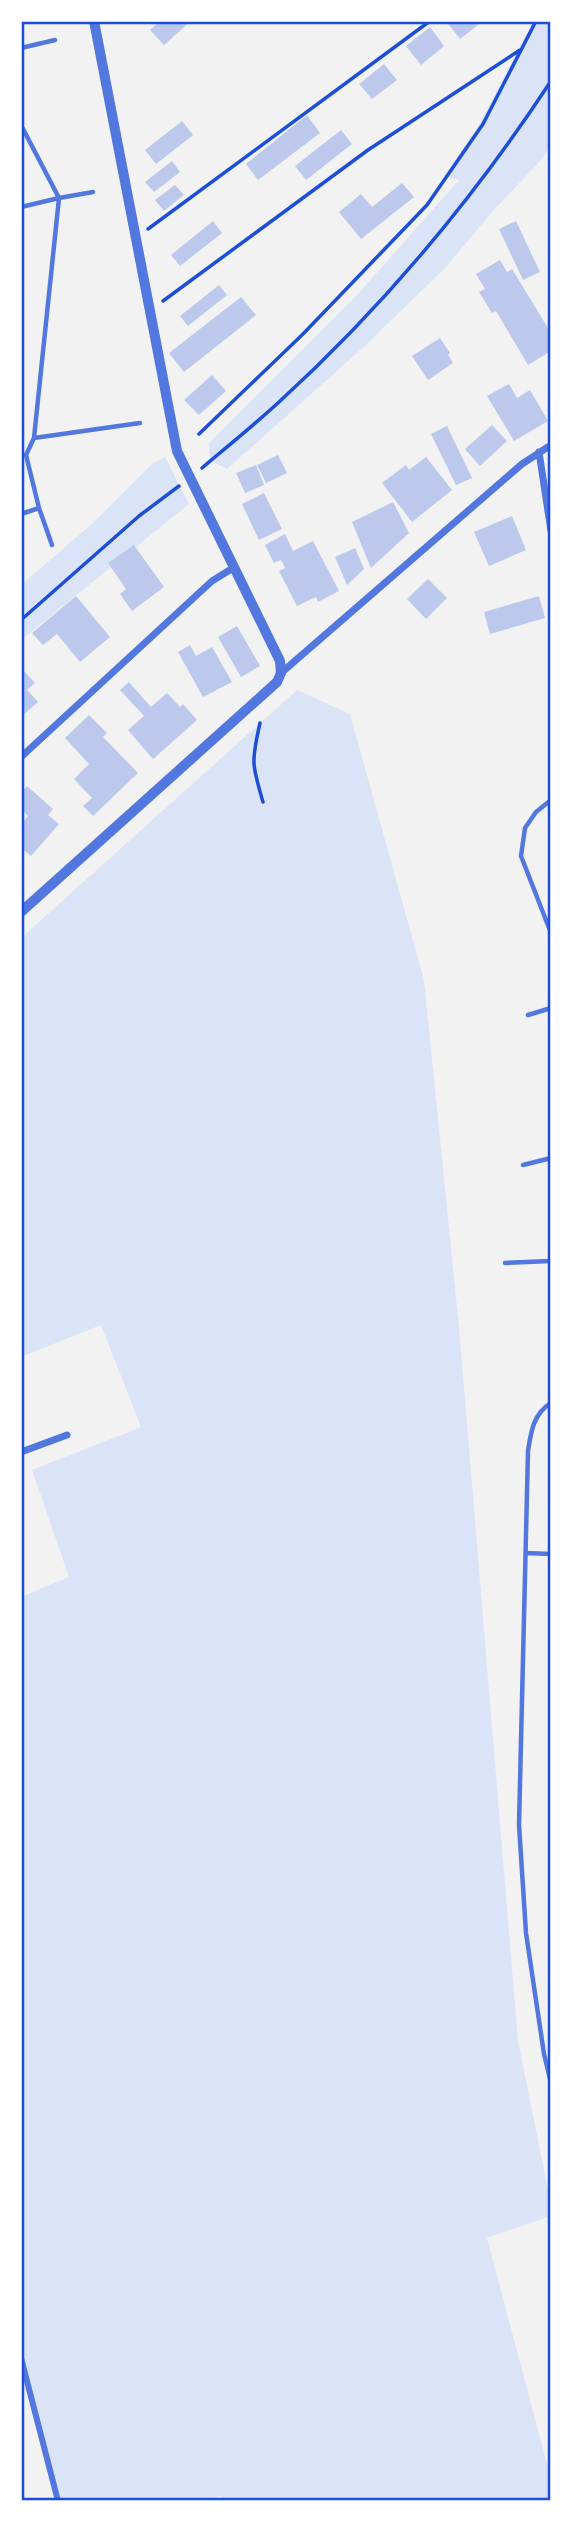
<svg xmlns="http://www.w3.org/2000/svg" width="572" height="2522" font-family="'Space Grotesk',sans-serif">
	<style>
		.green { fill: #dbe4f7 }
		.building { fill: #bdc9ec }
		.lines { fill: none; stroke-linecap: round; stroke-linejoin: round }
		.path { stroke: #1d4ed8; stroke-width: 3.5 }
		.service { stroke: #5277de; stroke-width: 4.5 }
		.pedestrian { stroke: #5277de; stroke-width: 6 }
		.minor { stroke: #5277de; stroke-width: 7 }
		.tertiary { stroke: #5277de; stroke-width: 10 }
		.neatline { fill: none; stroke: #1d4ed8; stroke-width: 2.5 }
	</style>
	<rect width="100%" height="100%" fill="#f2f2f2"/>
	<!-- green -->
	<path class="green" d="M533,21H551V144L543,158L493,211L445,268L367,344L227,469L210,460L209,443L358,294L459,180L444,176L480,123Z
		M165,457L189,504L21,640V585L94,522L152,464Z
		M297,690L350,714L424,980L459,1327L518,2041L551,2205V2216L487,2238L551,2479V2501H223L221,2496L204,2501H58L21,2358V1597L69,1577L32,1470L141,1427L101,1325L21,1357V938Z"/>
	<!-- building -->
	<path class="building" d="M160,21H191L164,45L150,30Z
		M446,21H483L460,39Z
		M430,27L444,46L421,65L406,46Z
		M384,64L397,80L372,99L359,84Z
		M307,115L320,133L258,180L246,164Z
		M182,121L193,135L156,164L145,150Z
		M341,130L352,144L306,180L295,166Z
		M172,161L180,172L154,192L145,182Z
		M402,183L414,197L361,239L339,212L361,194L372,207Z
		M175,185L184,195L164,211L155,200Z
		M213,221L222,233L180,266L171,255Z
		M516,221L540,272L523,280L499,229Z
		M500,260L507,272L512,269L551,333V351L528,365L496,311L492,313L479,292L485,289L476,274Z
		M219,285L227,295L188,326L180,316Z
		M241,297L256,315L184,372L169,353Z
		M440,338L450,353L448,355L453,363L428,380L412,356Z
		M212,375L226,391L199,415L184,400Z
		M509,384L517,398L530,390L548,421L514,441L487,396Z
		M492,425L507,441L480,466L465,449Z
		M447,426L472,478L456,485L431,434Z
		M278,455L287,473L266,483L257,465Z
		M426,457L452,490L412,522L382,483L406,465L409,470Z
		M256,465L264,485L245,493L236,473Z
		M264,493L282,529L259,540L242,504Z
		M393,502L409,533L371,568L352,522Z
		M512,516L526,550L489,566L474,532Z
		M285,534L293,551L313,541L339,591L318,602L316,597L297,606L279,571L285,568L281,560L274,563L265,545Z
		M134,545L164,587L132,611L120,594L126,589L108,563Z
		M355,548L364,569L347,585L335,557Z
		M428,579L447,598L426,619L407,599Z
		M76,596L110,637L80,662L57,634L43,645L32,633Z
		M539,596L545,618L490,634L484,612Z
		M237,626L260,666L241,677L218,637Z
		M190,645L196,656L212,647L232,682L203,697L178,652Z
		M24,671L35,683L27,690L38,702L21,717V673Z
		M129,682L151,707L167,693L180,707L183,704L197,720L153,759L128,730L144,716L120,690Z
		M89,715L107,733L103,737L138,773L93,816L83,806L92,798L74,779L89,764L65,738Z
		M21,785L25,789L27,786L53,809L48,815L59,824L31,856L21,848V824L28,816L21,809Z"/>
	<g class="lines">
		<!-- path -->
		<path class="path" d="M148,229L430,21
			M163,301L368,150L520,50
			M199,434L303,334L427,205L483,124L536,21
			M202,468C228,446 254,425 279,402C382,308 474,198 551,81
			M21,620L139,516L179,486
			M260,723C251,762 252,765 263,802"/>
		<!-- service -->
		<path class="service" d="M21,48L55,40
			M21,125L59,198L93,192
			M21,207L59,198L34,438L26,455L39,508L52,545
			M34,438L140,423
			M21,514L39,508
			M551,800L536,812L525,828L521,856L551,933
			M528,1015L551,1008
			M523,1165L551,1158
			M505,1263L551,1261
			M551,1403C533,1414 531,1432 528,1451L519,1825L526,1933L544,2054L551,2083
			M526,1553L551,1554"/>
		<!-- pedestrian -->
		<path class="pedestrian" d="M21,2358L58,2501"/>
		<!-- minor -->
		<path class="minor" d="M539,452L551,531
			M281,673L522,464L551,445
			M21,757L212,581L233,568
			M21,1452L67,1435"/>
		<!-- tertiary -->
		<path class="tertiary" d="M21,912L277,682L281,673L280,661L177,451L94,21"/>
	</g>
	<!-- border -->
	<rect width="572" height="2522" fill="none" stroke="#ffffff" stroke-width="46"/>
	<rect x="23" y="23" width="526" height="2476" class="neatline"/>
</svg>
